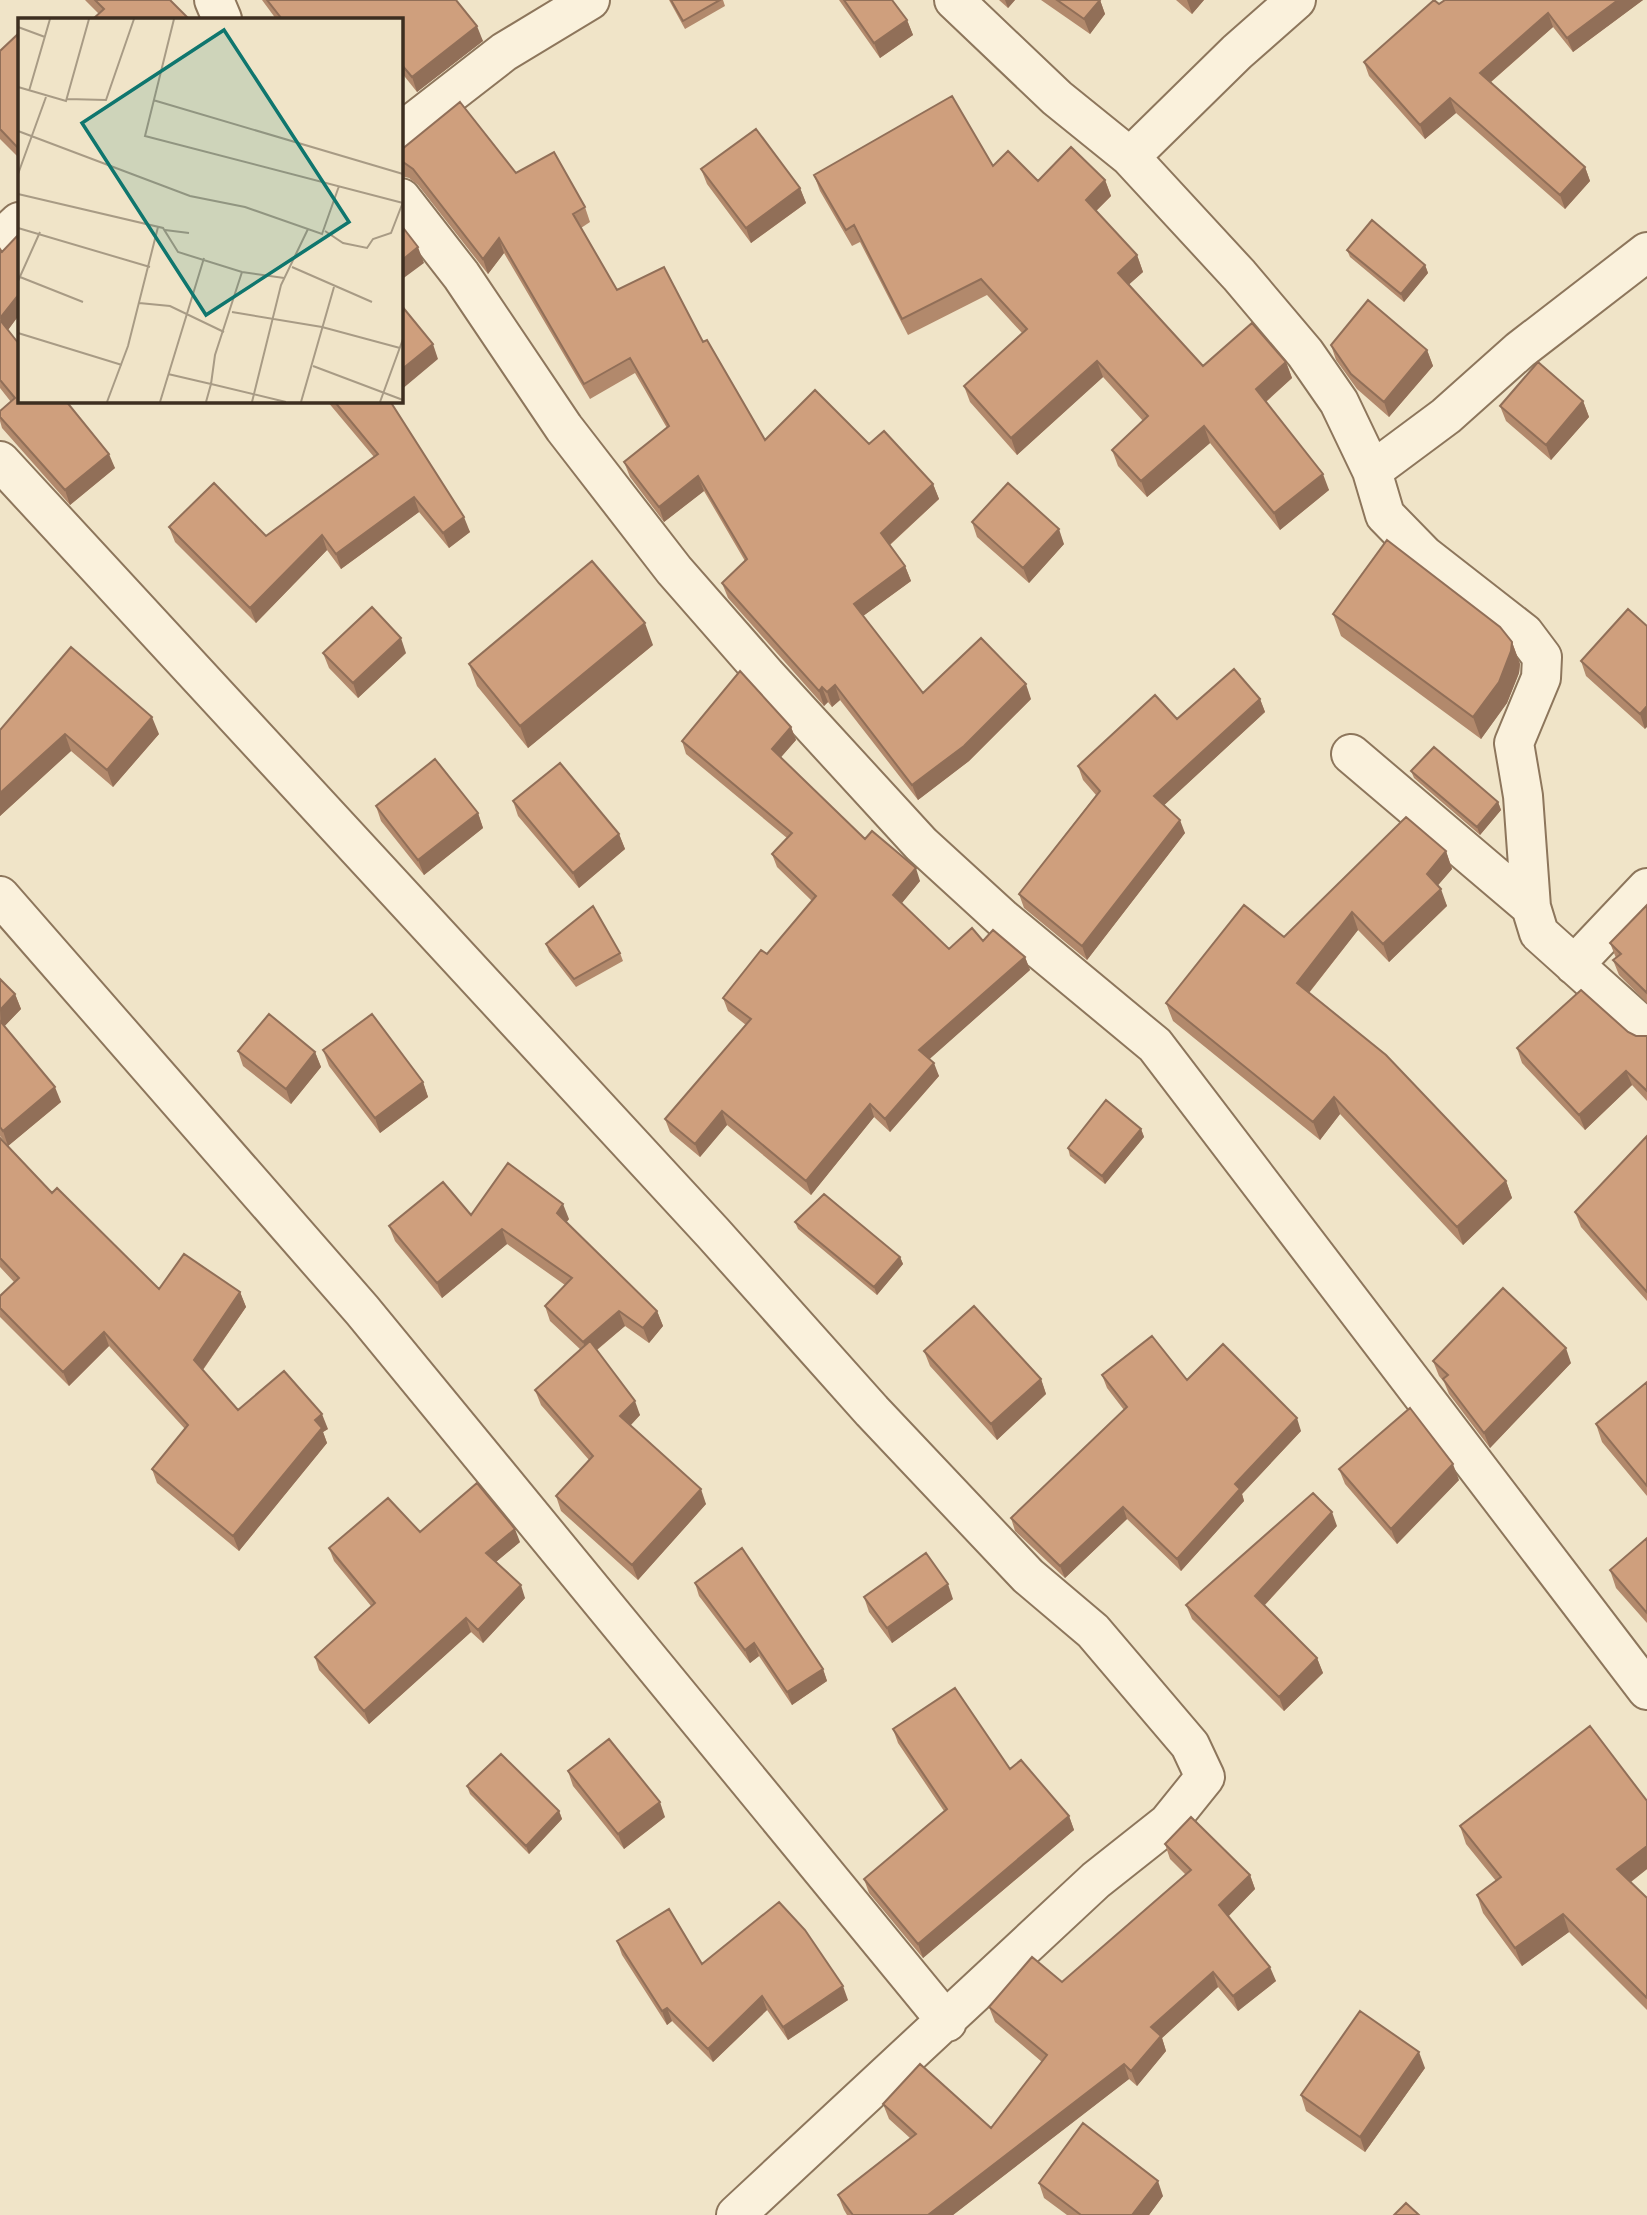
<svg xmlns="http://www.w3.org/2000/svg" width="1647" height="2215" font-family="'Source Serif 4',serif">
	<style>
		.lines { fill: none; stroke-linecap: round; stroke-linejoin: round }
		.minor-casing { stroke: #8d765c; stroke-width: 42 }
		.minor { stroke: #faf1dc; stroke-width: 38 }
		.wall { fill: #b2896c }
		.shaded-wall { fill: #916f58 }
		.building { fill: #cf9f7d; stroke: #916f58; stroke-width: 2 }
		.inset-road { fill: none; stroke: #a89b85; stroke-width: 2 }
		.view { fill: #0f766e; fill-opacity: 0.15; stroke: #0f766e; stroke-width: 3.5 }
		.inset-edge { fill: none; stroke: #3d2e20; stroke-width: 3.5 }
	</style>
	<rect width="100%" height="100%" fill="#f0e4c8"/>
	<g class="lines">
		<defs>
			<path id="minor" d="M214,0L222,19
				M954,0L1057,98L1130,157L1239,275L1305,353L1339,402L1372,471L1385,515L1424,555L1524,633L1542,657L1541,678L1514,743L1523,796L1531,907L1539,933L1647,1030
				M401,132L504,52L590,0
				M1130,157L1237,52L1296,0
				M401,198L461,275L564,428L674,570L766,675L921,844L1003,919L1155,1045L1647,1690
				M0,240L19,222
				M0,461L713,1233L872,1411L1028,1576L1093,1631L1190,1745L1205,1777L1168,1823L1096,1880L736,2215
				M1372,471L1446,416L1520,350L1647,252
				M1351,754L1531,907
				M0,896L362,1310L947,2022
				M1574,965L1647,888"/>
		</defs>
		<!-- minor casing -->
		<use href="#minor" class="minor-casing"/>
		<!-- minor -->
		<use href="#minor" class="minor"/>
	</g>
	<!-- wall -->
	<path class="wall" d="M85,0H170L99,14Z
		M262,0H456L483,41L417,92L401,72V19H276Z
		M669,0H723L725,6L685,29Z
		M839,0H892L907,20L913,35L880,58Z
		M999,0H1015L1008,8Z
		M1041,0H1100L1105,14L1090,34Z
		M1176,0H1204L1192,14Z
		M1445,0H1643L1573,52L1553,27L1491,82L1585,167L1590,181L1565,209L1456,113L1425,139L1369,76L1364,62Z
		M19,35V158L0,139V51Z
		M401,150L516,173L585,207L590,222L581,228L617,290L703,342L765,440L869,444L933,484L939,499L890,545L905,566L911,581L863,616L923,693L1031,699L969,761L918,800L840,700L832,707L828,702L824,706L728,598L722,583L745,561L704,491L664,522L630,477L624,462L667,428L635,373L590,399L504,253L488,274L418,185L409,178L401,176Z
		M993,166L1038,181L1105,180L1111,196L1096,211L1137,255L1143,272L1129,284L1203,366L1286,362L1292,378L1266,402L1329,490L1280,530L1210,443L1147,497L1118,466L1112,450L1143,421L1103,377L1017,455L970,402L964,386L1022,333L987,295L908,335L860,242L852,246L820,191L814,175Z
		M701,169L800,188L806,203L751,243L707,184Z
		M19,234V315L8,330L115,468L70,505L2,428L0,421V411L11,402L0,388V249L2,252Z
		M1347,250L1425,265L1428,273L1404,302L1350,257Z
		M1331,345L1427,350L1433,366L1389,417L1357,389L1336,360Z
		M327,401H390L470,532L449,548L419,512L341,569L327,550L256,623L175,542L169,527L266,536L374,457Z
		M1583,401L1589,417L1551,460L1506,421L1500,406Z
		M972,522L1064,544L1029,583L977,537Z
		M1333,614L1512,642L1520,664L1519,673L1507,703L1481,739L1341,636Z
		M1647,626L1645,729L1586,676L1581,661Z
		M653,645L528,748L477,686L469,664Z
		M323,653H406L358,698L329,668Z
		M1260,699L1265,712L1164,805L1185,833L1087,960L1024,908L1019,894L1096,795L1083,780L1078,766L1177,719Z
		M791,727L796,740L780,758L865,839L920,881L901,904L949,949L983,941L1025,957L1030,970L929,1059L939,1076L890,1132L874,1117L811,1195L727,1125L700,1157L670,1132L665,1119L746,1025L728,1011L723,998L767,954L812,901L777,867L772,854L787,838L686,754L682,741Z
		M0,730L159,734L113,787L71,751L0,816Z
		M1411,771L1498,802L1501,810L1480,835L1414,778Z
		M513,801L619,834L625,849L579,888L518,816Z
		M376,806L478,813L483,828L424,875L381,821Z
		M1446,851L1452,869L1438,885L1447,906L1389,962L1358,930L1309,993L1506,1181L1512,1198L1463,1245L1340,1114L1320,1140L1173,1021L1166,1003L1284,937Z
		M1647,905V1003L1619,975L1613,960L1616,958L1610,943Z
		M546,944L620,953L623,961L576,987L549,952Z
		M0,979L15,994L21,1009L4,1026L61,1102L8,1146L0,1136Z
		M1628,1032L1636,1036H1647V1101L1632,1085L1585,1130L1522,1063L1517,1048Z
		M323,1050L423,1082L428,1097L380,1133L329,1066Z
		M238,1051L315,1052L321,1067L291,1104L243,1066Z
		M1141,1129L1144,1137L1105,1184L1070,1156L1068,1148Z
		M1647,1136V1301L1581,1227L1575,1212Z
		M0,1138L52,1193L159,1289L240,1292L246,1307L203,1370L238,1410L328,1429L323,1432L327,1443L239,1551L157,1483L152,1469L185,1429L109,1346L69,1386L0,1317V1296L14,1282L0,1267Z
		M471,1215L569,1219L566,1222L657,1311L663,1326L649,1343L625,1326L597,1350L640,1415L630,1426L706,1504L638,1580L561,1511L556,1496L589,1460L541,1405L535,1390L581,1350L550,1321L545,1306L565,1285L507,1244L442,1298L395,1241L389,1226Z
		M795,1222L900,1257L903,1264L877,1295L798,1229Z
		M924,1351L1041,1379L1046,1394L997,1440L930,1366Z
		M1433,1361L1571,1363L1490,1448L1449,1394L1444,1382L1439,1376Z
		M1102,1375L1187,1380L1301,1431L1242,1494L1244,1501L1181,1571L1127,1519L1065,1578L1015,1531L1011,1518L1124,1410L1107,1388Z
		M1647,1382V1496L1602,1442L1596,1424Z
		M1339,1469L1459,1480L1397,1544L1345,1484Z
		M1337,1526L1264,1606L1317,1658L1323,1673L1284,1711L1192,1619L1186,1605Z
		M420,1532L520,1542L496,1562L525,1598L483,1643L471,1632L369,1724L319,1670L315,1657L371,1606L334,1561L329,1548Z
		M1647,1538V1623L1616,1588L1610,1570Z
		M695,1583L823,1669L827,1681L792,1705L759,1656L750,1663L699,1596Z
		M864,1597L953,1599L892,1643L869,1612Z
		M893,1729L1010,1769L1069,1816L1074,1830L923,1958L869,1893L864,1879L944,1811L898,1743Z
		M568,1771L665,1817L624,1849L573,1786Z
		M467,1786L559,1811L562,1819L529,1854L470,1794Z
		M1460,1826L1647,1869L1631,1882L1647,1898V2010L1569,1932L1522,1966L1483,1913L1477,1895L1496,1881L1466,1844Z
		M1165,1844L1250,1875L1255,1889L1228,1916L1276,1981L1238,2011L1218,1987L1162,2038L1166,2051L1137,2086L1129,2079L953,2215H847L844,2210L838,2195L910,2138L889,2119L883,2104L991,2128L1042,2062L995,2022L989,2007L1062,1982L1186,1875L1170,1859Z
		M617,1941L702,1964L848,2000L788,2040L767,2010L713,2062L672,2021L667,2025L622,1955Z
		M1425,2068L1365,2152L1306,2111L1301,2095Z
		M1039,2183L1163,2196L1149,2215H1067L1044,2198Z"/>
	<!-- shaded-wall -->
	<path class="shaded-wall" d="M1005,0H1015L1008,8Z
		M1100,0L1105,14L1090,34L1084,19Z
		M1187,0H1204L1192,14Z
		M1618,0H1643L1573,52L1567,38Z
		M1548,13L1553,27L1485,87L1480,73Z
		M907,20L913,35L880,58L874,43Z
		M477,26L483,41L417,92L412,77Z
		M1450,98L1456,113L1425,139L1420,125Z
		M1585,167L1590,181L1565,209L1560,195Z
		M1105,180L1111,196L1091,216L1086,200Z
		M800,188L806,203L751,243L746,228Z
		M499,238L504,253L488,274L483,259Z
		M418,247L424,263L401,280V261Z
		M1137,255L1143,272L1124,289L1118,273Z
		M1425,265L1428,273L1404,302L1401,294Z
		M19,294V315L5,334L0,318Z
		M433,344L438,359L401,390V370Z
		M1427,350L1433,366L1389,417L1384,402Z
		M1097,361L1103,377L1017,455L1011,438Z
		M1286,362L1292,378L1262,405L1256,389Z
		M1583,401L1589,417L1551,460L1546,445Z
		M1204,426L1210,443L1147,497L1141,481Z
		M109,454L115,468L70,505L65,490Z
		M1323,474L1329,490L1280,530L1274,513Z
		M698,476L704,491L664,522L659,507Z
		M933,484L939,499L886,548L881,533Z
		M414,497L419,512L341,569L336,554Z
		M464,517L470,532L449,548L443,533Z
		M1059,529L1064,544L1029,583L1023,568Z
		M322,535L327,550L256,623L250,608Z
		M905,566L911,581L859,619L854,604Z
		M645,623L653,645L528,748L520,726Z
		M401,638L406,653L358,698L353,683Z
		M1512,642L1520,664L1519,673L1507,703L1481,739L1473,717Z
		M1026,684L1031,699L969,761L918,800L912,785Z
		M835,685L840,700L832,707L827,692Z
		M822,687L828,702L824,706L819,691Z
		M1260,699L1265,712L1159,810L1154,796Z
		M1647,706V727L1645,729L1640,714Z
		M152,717L159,734L113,787L107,770Z
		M791,727L796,740L776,763L772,749Z
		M65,734L71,751L0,816V793Z
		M1498,802L1501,810L1480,835L1477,827Z
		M478,813L483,828L424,875L418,860Z
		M1180,820L1185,833L1087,960L1082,946Z
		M619,834L625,849L579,888L573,873Z
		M1446,851L1452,869L1433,891L1427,874Z
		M916,868L920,881L897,909L893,895Z
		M1441,889L1447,906L1389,962L1383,944Z
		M1352,912L1358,930L1303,1000L1297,983Z
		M1025,957L1030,970L924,1064L919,1050Z
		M15,994L21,1009L1,1030L0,1010Z
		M315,1052L321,1067L291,1104L286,1089Z
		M934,1063L939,1076L890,1132L885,1119Z
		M1626,1071L1632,1085L1585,1130L1579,1115Z
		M423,1082L428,1097L380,1133L375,1118Z
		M55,1087L61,1102L8,1146L3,1131Z
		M1334,1097L1340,1114L1320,1140L1313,1122Z
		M870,1104L874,1117L811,1195L806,1181Z
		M722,1111L727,1125L700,1157L695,1144Z
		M1141,1129L1144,1137L1105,1184L1102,1176Z
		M1506,1181L1512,1198L1463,1245L1457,1227Z
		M563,1204L569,1219L562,1228L557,1213Z
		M502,1229L507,1244L442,1298L437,1283Z
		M900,1257L903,1264L877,1295L874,1287Z
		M240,1292L246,1307L199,1375L194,1360Z
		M619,1311L625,1326L588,1357L583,1342Z
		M657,1311L663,1326L649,1343L643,1328Z
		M104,1332L109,1346L69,1386L63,1372Z
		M1566,1348L1571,1363L1490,1448L1484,1433Z
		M1041,1379L1046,1394L997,1440L991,1424Z
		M635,1401L640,1415L625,1431L620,1416Z
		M322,1414L328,1429L323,1432L327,1443L239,1551L233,1536L315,1420Z
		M1297,1418L1301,1431L1242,1494L1244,1501L1181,1571L1177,1559L1235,1484Z
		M1453,1464L1459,1480L1397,1544L1391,1529Z
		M701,1489L706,1504L638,1580L632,1565Z
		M1123,1507L1127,1519L1065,1578L1060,1566Z
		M1332,1512L1337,1526L1260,1610L1255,1596Z
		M515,1529L520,1542L491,1566L486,1553Z
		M948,1584L953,1599L892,1643L887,1628Z
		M521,1585L525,1598L483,1643L478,1630Z
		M466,1618L471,1632L369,1724L364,1711Z
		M754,1643L759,1656L750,1663L745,1650Z
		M1317,1658L1323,1673L1284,1711L1279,1697Z
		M823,1669L827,1681L792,1705L787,1692Z
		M660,1802L665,1817L624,1849L618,1834Z
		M559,1811L562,1819L529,1854L526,1846Z
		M1069,1816L1074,1830L923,1958L918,1944Z
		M1647,1846V1869L1624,1887L1617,1869Z
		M1250,1875L1255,1889L1225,1920L1219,1905Z
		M1563,1914L1569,1932L1522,1966L1515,1948Z
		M1270,1967L1276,1981L1238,2011L1233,1996Z
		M1213,1972L1218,1987L1162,2038L1166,2051L1137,2086L1131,2071L1151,2027Z
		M843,1986L848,2000L788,2040L783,2027Z
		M762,1996L767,2010L713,2062L708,2049Z
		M667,2008L672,2021L667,2025L662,2011Z
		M1419,2052L1425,2068L1365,2152L1360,2137Z
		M1124,2064L1129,2079L953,2215H928Z
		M1158,2181L1163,2196L1149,2215H1132Z"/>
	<!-- building -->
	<path class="building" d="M95,0H170L189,19H93L104,9Z
		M267,0H456L477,26L412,77L401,64V19H282Z
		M671,0H720L683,21Z
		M844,0H892L907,20L874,43Z
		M1057,0H1100L1084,19Z
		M1434,0L1439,4L1445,0H1618L1567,38L1548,13L1480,73L1585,167L1560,195L1450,98L1420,125L1364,62Z
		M18,34L19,35V149L0,129V51Z
		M952,96L993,166L1008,151L1038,181L1071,147L1105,180L1086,200L1137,255L1118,273L1203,366L1252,323L1286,362L1256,389L1323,474L1274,513L1204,426L1141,481L1112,450L1148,416L1097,361L1011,438L964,386L1027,329L981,279L902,319L854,225L846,230L814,175Z
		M460,102L516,173L554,152L585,207L573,214L617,290L664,267L703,342L707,340L765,440L815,390L869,444L884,431L933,484L881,533L905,566L854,604L923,693L981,638L1026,684L964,746L912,785L835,685L827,692L822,687L819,691L722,583L747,559L698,476L659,507L624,462L669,426L630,358L584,384L499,238L483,259L413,169L403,162H401V150Z
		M756,129L800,188L746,228L701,169Z
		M1372,220L1425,265L1401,294L1347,250Z
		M401,225L418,247L401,261Z
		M19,234V294L0,318V249L2,252Z
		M1368,300L1427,350L1384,402L1351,374L1331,345Z
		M401,305L433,344L401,370Z
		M0,320L19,344V401H66L109,454L65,490L0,417V411L15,398L0,380Z
		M1538,362L1583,401L1546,445L1500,406Z
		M334,401H390L464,517L443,533L414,497L336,554L322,535L250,608L169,527L214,483L266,536L378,454Z
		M1008,483L1059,529L1023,568L972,522Z
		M1387,540L1500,627L1512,642L1511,651L1499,682L1473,717L1333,614Z
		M592,561L645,623L520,726L469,664Z
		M372,607L401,638L353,683L323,653Z
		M1628,609L1647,626V706L1640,714L1581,661Z
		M71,647L152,717L107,770L65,734L0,793V730Z
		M1234,669L1260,699L1154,796L1180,820L1082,946L1019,894L1100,791L1078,766L1155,695L1177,719Z
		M740,671L791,727L772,749L865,839L872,831L916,868L893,895L949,949L972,928L983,941L993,930L1025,957L919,1050L934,1063L885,1119L870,1104L806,1181L722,1111L695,1144L665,1119L751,1019L723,998L761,950L767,954L816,896L772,854L792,833L682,741Z
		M1434,747L1498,802L1477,827L1411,771Z
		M435,759L478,813L418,860L376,806Z
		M560,763L619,834L573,873L513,801Z
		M1406,817L1446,851L1427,874L1441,889L1383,944L1352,912L1297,983L1386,1055L1506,1181L1457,1227L1334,1097L1313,1122L1166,1003L1244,905L1284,937Z
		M1647,905V993L1613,960L1621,954L1610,943Z
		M593,906L620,953L574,979L546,944Z
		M0,979L15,994L0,1010Z
		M1581,990L1628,1032L1636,1036H1647V1091L1626,1071L1579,1115L1517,1048Z
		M269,1014L315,1052L286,1089L238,1051Z
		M372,1014L423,1082L375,1118L323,1050Z
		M0,1021L55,1087L3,1131L0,1127Z
		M1106,1100L1141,1129L1102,1176L1068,1148Z
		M1647,1136V1292L1575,1212Z
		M0,1138L52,1193L57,1188L159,1289L184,1254L240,1292L194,1360L238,1410L284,1371L322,1414L315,1420L322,1428L233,1536L152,1469L188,1425L104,1332L63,1372L0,1308V1296L19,1278L0,1258Z
		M508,1163L563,1204L557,1213L657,1311L643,1328L619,1311L583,1342L545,1306L572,1278L502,1229L437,1283L389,1226L443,1182L471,1215Z
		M824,1194L900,1257L874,1287L795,1222Z
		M1503,1288L1566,1348L1484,1433L1443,1379L1448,1375L1433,1361Z
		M974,1306L1041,1379L991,1424L924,1351Z
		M1152,1336L1187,1380L1223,1344L1297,1418L1235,1484L1240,1489L1177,1559L1123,1507L1060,1566L1011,1518L1127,1407L1102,1375Z
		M590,1341L635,1401L620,1416L701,1489L632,1565L556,1496L593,1456L535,1390Z
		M1647,1382V1486L1596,1424Z
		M1410,1408L1453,1464L1391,1529L1339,1469Z
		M477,1483L515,1529L486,1553L521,1585L478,1630L466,1618L364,1711L315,1657L375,1603L329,1548L388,1498L420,1532Z
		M1313,1493L1332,1512L1255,1596L1317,1658L1279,1697L1186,1605Z
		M1647,1538V1613L1610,1570Z
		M742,1548L823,1669L787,1692L754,1643L745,1650L695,1583Z
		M926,1553L948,1584L887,1628L864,1597Z
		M955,1688L1010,1769L1021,1760L1069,1816L918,1944L864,1879L947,1809L893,1729Z
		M1590,1726L1647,1801V1846L1617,1869L1647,1898V1998L1563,1914L1515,1948L1477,1895L1501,1877L1460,1826Z
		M609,1739L660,1802L618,1834L568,1771Z
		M501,1754L559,1811L526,1846L467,1786Z
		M1191,1817L1250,1875L1219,1905L1270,1967L1233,1996L1213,1972L1151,2027L1161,2036L1131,2071L1124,2064L928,2215H853L838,2195L916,2134L883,2104L920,2064L991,2128L1047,2055L989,2007L1032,1957L1062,1982L1191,1870L1165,1844Z
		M779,1902L805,1930L843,1986L783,2027L762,1996L708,2049L667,2008L662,2011L617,1941L669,1909L702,1964Z
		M1360,2011L1419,2052L1360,2137L1301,2095Z
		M1083,2123L1158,2181L1132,2215H1081L1039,2183Z
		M1406,2203L1419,2215H1394Z"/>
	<!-- overview -->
	<g transform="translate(18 18)">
		<rect width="385" height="385" fill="#f0e4c8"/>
		<path class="inset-road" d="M156,1L127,118L385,185M0,9L27,19M0,69L48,83L71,1M11,73L32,1M49,81L88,82L116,1M135,82L385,156M0,113L172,178L227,189L304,216L321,168M0,156L28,79M0,176L145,210L160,234L224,254L266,260M0,210L132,249M147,212L171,215M307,213L325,225L349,230L355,221L373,215L385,184M274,249L354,284M224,254L197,337L193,366L268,384M2,259L65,284M0,263L22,214M121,285L152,288L206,314M214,294L304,309L382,330M0,315L104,347M295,348L385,382M150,356L193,366L188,384M89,384L110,328L140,209M142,384L186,240M234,384L263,267L290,211M283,384L316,269M362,384L385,321"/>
		<path class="view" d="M206,12L331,204L188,297L64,105Z"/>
		<rect width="385" height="385" class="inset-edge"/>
	</g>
</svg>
